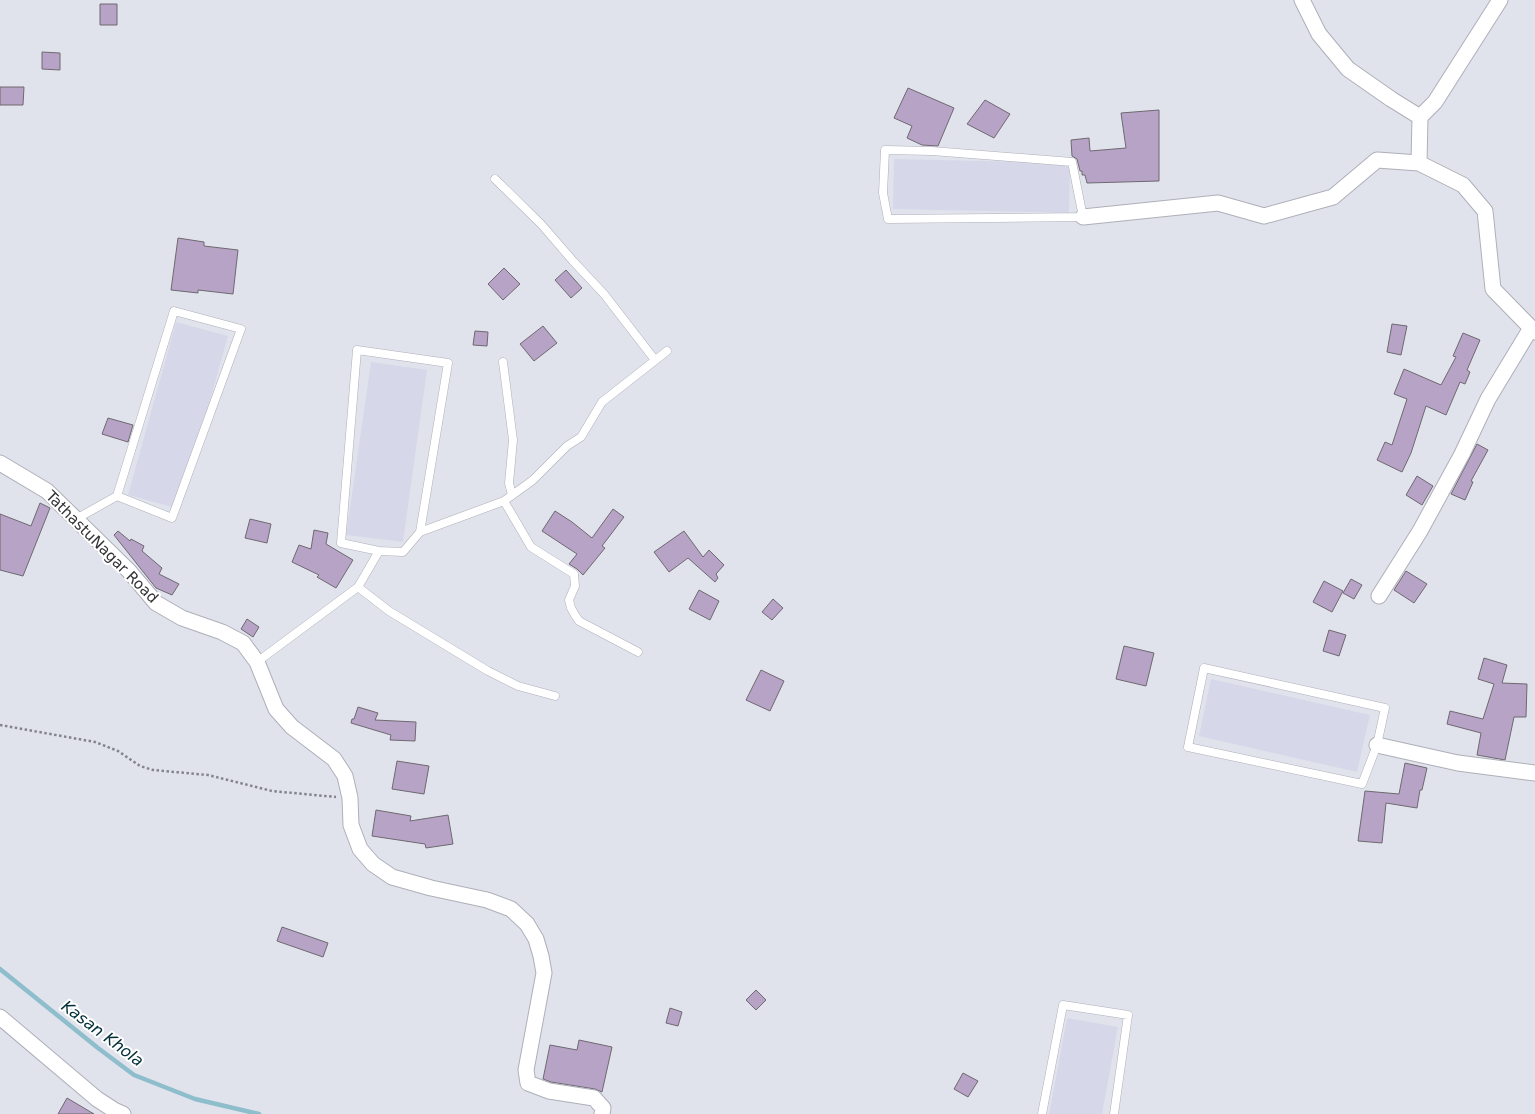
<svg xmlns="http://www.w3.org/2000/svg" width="1535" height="1114" font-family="'DejaVu Sans',sans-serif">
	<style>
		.built { fill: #d6d8e9 }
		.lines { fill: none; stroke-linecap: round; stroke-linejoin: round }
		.stream { stroke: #8ebdcc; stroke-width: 4.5 }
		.building { fill: #b7a3c5; stroke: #6e6971 }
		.service-casing { stroke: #aeafb9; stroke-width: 9 }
		.minor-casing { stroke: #aeafb9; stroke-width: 17 }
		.path { stroke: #83848b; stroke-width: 2.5; stroke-dasharray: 2.5 2.5; stroke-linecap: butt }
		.service { stroke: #fff; stroke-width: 8 }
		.minor { stroke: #fff; stroke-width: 15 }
		.labels { text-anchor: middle; stroke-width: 4; stroke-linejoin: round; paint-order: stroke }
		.street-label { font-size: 15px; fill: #323236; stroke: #fff }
		.water-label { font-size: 16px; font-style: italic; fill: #012f3a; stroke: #fff }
	</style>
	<rect width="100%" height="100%" fill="#e1e3ec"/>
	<!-- built -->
	<path class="built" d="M894,159L1070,163L1069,213L893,209Z
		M176,322L228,336L180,509L128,495Z
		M371,362L427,370L403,542L346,535Z
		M1211,679L1370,715L1357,772L1199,736Z
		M1067,1018L1118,1027L1102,1114H1049Z"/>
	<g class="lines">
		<!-- stream -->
		<path class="stream" d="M0,969L98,1048L134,1075L195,1099L259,1114"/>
	</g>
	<!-- building -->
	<path class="building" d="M100,4H117V25H100Z
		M42,52L60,53V70L42,69Z
		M0,87H24L23,105H0Z
		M908,88L954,108L938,146L922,145L907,138L912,126L894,118Z
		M985,100L1010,114L994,138L967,124Z
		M1159,110V181L1087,183L1085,175H1082V171H1080L1077,159L1072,156L1071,140L1089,138L1090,151L1126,148L1121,113Z
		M178,238L204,242V246L238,250L233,294L198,290V293L171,290Z
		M504,268L520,284L503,300L488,284Z
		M566,270L582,288L571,298L555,280Z
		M1392,324L1407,326L1401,355L1387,352Z
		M543,326L557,343L534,361L520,344Z
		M475,331L488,332L487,346L473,345Z
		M1463,333L1480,340L1467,370L1470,372L1465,384L1460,382L1446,415L1426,406L1411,453L1402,472L1377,460L1385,442L1392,445L1407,399L1394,394L1404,369L1441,385L1456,357L1453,356Z
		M108,418L133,425L128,442L102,434Z
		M1477,444L1488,450L1471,481L1473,482L1465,500L1451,494Z
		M1417,476L1433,486L1422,505L1406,495Z
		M40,503L50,508L23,576L0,570V514L31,526Z
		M613,509L624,517L602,546L605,548L583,575L577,569L569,564L577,554L542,531L555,511L572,522L592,538Z
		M250,519L271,524L267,543L245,538Z
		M314,530L328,533L326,544L353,560L336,588L317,577L319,575L292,562L299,545L311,549Z
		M118,531L130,541L131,539L144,546L142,551L162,568L159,574L179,584L172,595L156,588L114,535Z
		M684,531L703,557L709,550L724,565L716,574L718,578L715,582L688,558L669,572L654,552Z
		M1406,571L1427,584L1414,603L1394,590Z
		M1351,579L1362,585L1354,599L1343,593Z
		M1324,581L1343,591L1332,612L1313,602Z
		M699,590L719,601L710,620L689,609Z
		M773,599L783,608L772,620L762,612Z
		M247,619L259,627L253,637L241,629Z
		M1329,630L1346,635L1339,656L1323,651Z
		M1124,646L1154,653L1146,686L1116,679Z
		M1484,658L1507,665L1502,683L1527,684L1526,717H1514L1505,760L1477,755L1481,733L1447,724L1450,711L1483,719L1494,684L1478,679Z
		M761,670L784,681L770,711L746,700Z
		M358,707L378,713L375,720L416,722L415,741L390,740L391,735L351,723L352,719H354Z
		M397,761L429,766L424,794L392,789Z
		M1405,763L1427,768L1422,790H1420L1417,808L1386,803L1382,843L1358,841L1365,791L1399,794Z
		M376,810L411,816L410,821L448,815L453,844L426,848L425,844L372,836Z
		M282,927L328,943L323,957L277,941Z
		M756,990L766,1000L756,1010L746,1000Z
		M670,1008L682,1012L678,1026L666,1023Z
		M579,1040L612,1047L602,1092L595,1089L551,1082L543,1079L550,1045L577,1050Z
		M963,1073L978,1081L968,1097L954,1089Z
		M67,1098L94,1114H58Z"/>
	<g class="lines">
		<defs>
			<path id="service" d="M885,150L932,151L1072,162L1083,217L888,219L883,193Z
				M495,179L541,224L573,261L604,294L655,360
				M503,362L513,440L509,483L512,495
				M504,501L531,547L574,574L575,586L569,600L571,608L575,615L579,621L638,652
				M76,519L117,496L174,311L241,329L172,518L117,496
				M379,551L341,543L357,350L448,363L420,532
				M358,587L389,611L488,671L518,686L555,696
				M257,662L358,587L379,551L403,552L420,532L504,501L533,480L567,446L581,437L602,402L667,351
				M1204,668L1385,708L1377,745L1362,784L1188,747Z
				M1042,1114L1063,1005L1128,1015L1114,1114"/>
			<path id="minor" d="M1302,0L1319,34L1348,69L1391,99L1420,117
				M1419,163L1420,117L1435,102L1500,0
				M1083,217L1218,203L1264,216L1333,197L1377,160L1419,163L1463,185L1485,211L1493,289L1535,332
				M0,463L47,491L129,571L156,603L182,618L222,632L243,643L257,662L276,709L292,727L334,759L345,776L350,798L351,825L360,849L373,864L392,877L431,888L487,900L511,909L527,924L536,939L541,956L544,973L526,1070L528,1083L549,1091L594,1098L603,1108L602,1114
				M1379,596L1420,531L1462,454L1488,399L1531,328
				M1377,745L1458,763L1535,773
				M0,1017L97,1099L114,1110L123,1114"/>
		</defs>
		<!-- service casing -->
		<use href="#service" class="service-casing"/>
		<!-- minor casing -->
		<use href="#minor" class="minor-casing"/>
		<!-- path -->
		<path class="path" d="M0,725L95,742L118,751L140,766L153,770L208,775L272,791L336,797"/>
		<!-- service -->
		<use href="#service" class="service"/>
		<!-- minor -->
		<use href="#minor" class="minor"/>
	</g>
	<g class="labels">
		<!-- street labels -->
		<g class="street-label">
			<text transform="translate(102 547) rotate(45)" y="5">TathastuNagar Road</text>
		</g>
		<!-- water labels -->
		<g class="water-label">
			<text transform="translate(103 1033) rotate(37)" y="6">Kasan Khola</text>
		</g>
	</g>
</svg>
